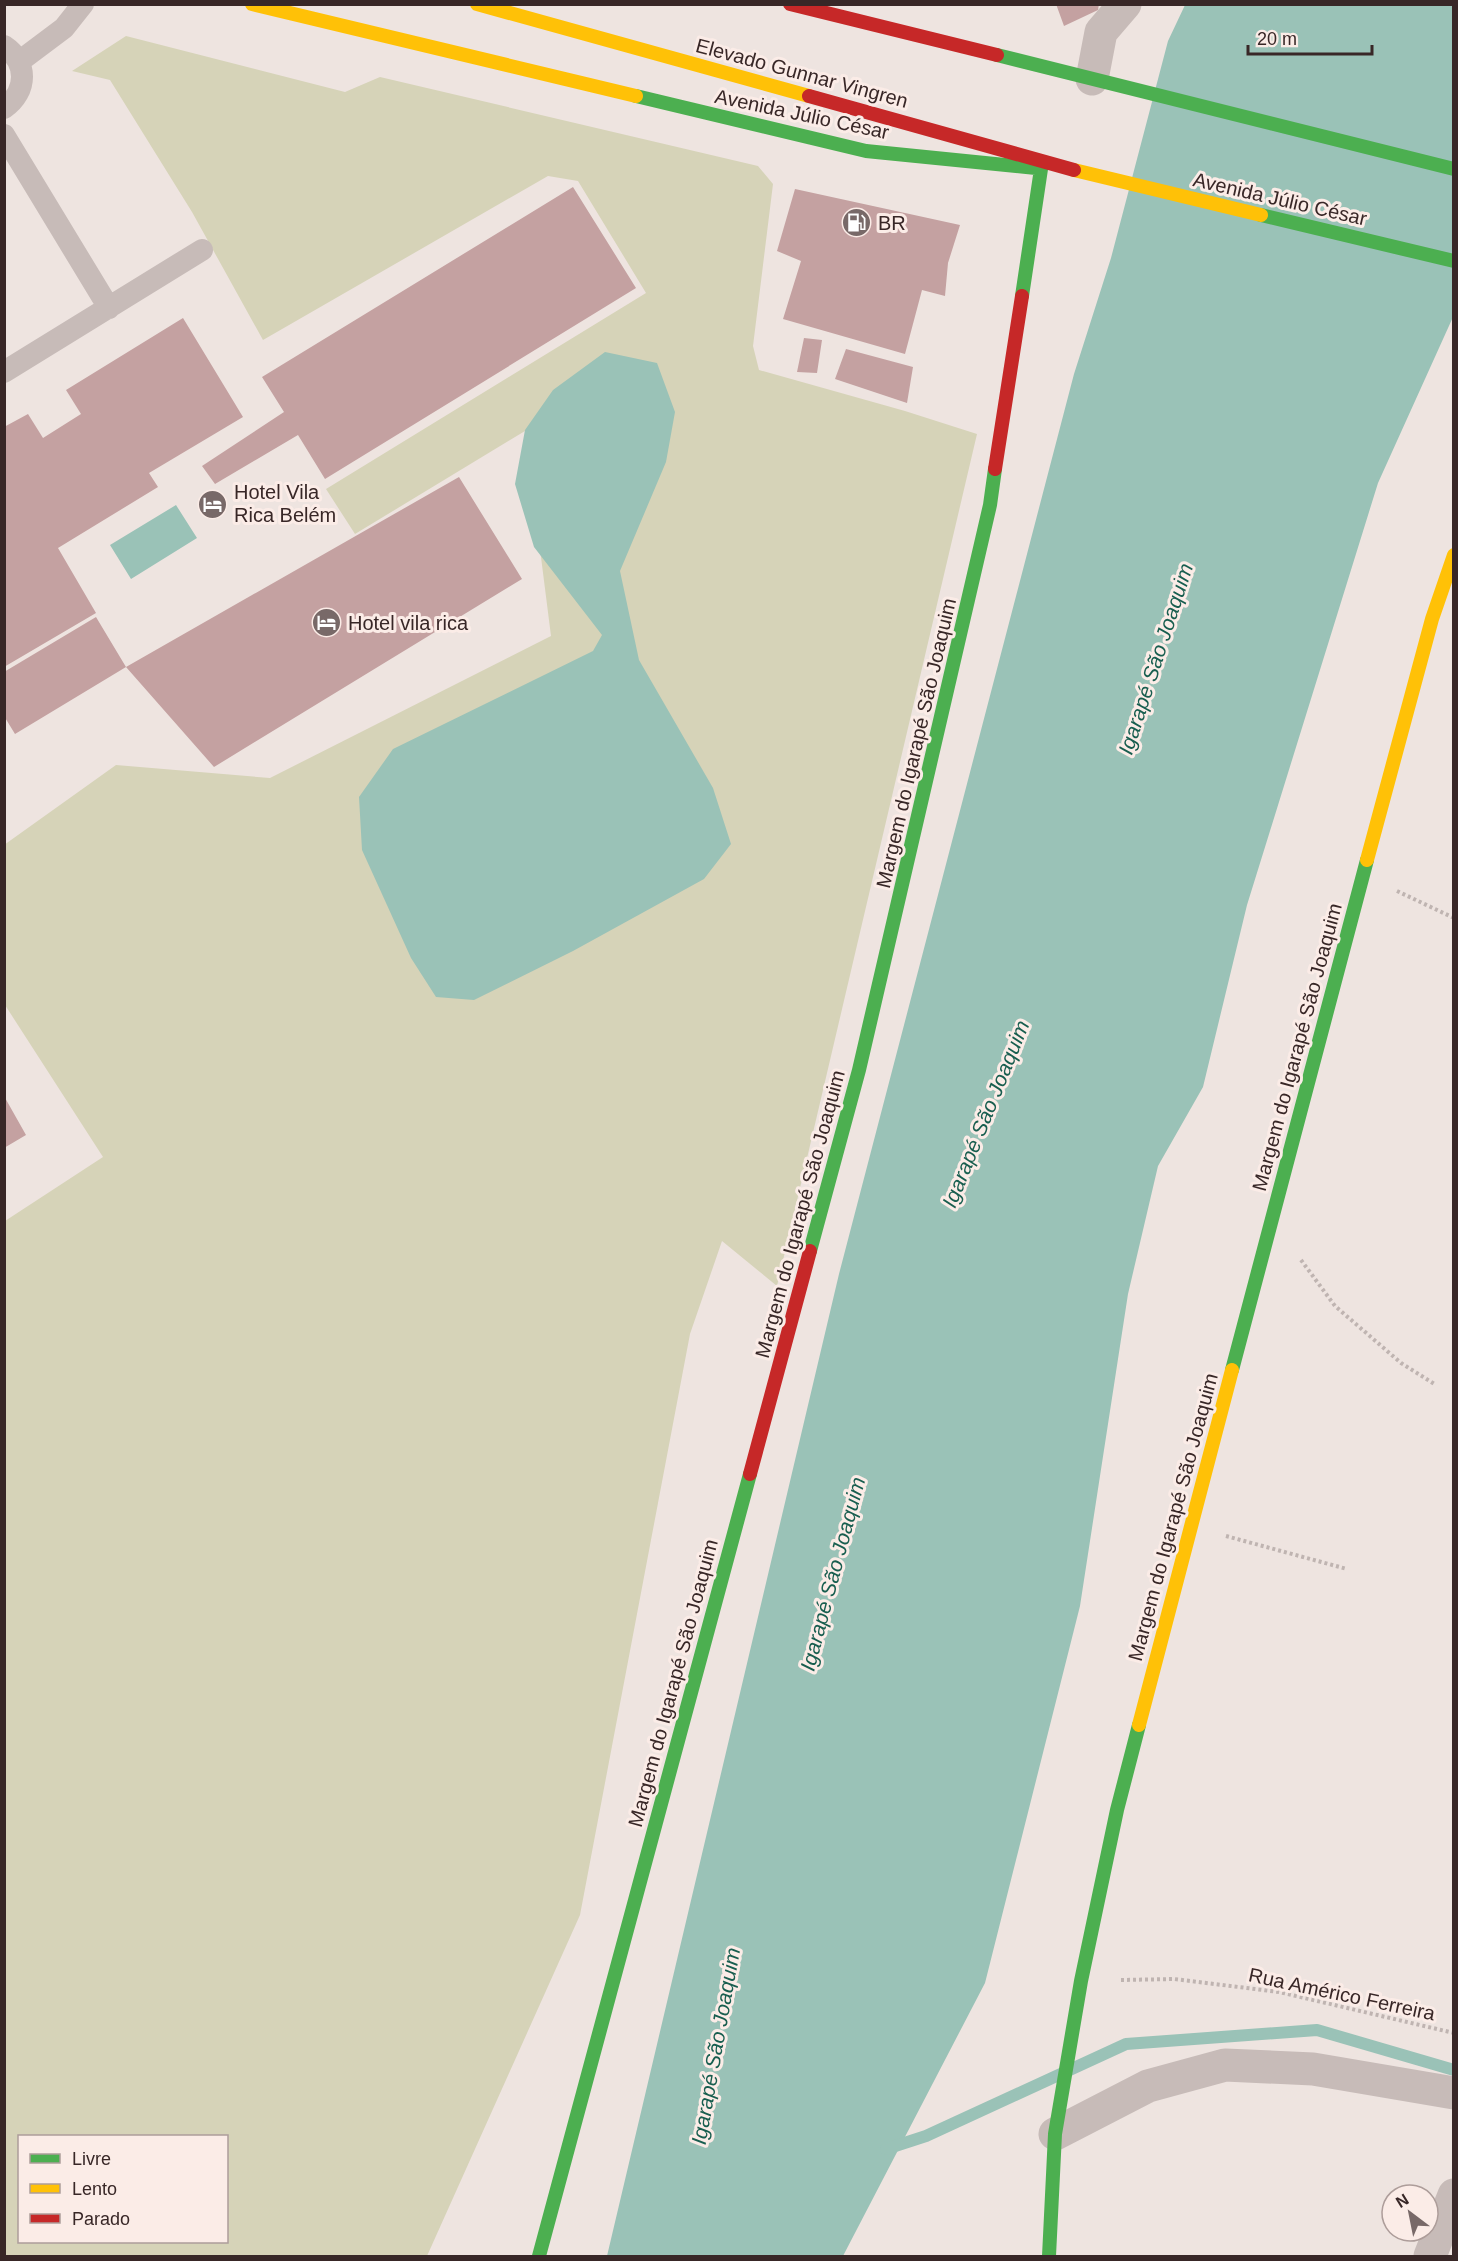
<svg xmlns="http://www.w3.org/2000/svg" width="1458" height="2261" font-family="Arial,sans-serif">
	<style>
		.green { fill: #d6d3b8; fill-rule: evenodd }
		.water { fill: #9ac2b7 }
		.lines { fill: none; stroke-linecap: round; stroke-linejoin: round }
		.stream { stroke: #9ac2b7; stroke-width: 12 }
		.building { fill: #c4a1a1 }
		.path { stroke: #bfb4b1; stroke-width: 4; stroke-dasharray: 3 3; stroke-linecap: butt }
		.lane { stroke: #c7bbb8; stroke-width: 22 }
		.street { stroke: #c7bbb8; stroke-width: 33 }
		.fast { stroke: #4caf50; stroke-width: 14 }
		.slow { stroke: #ffc107; stroke-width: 14 }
		.jam { stroke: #c62828; stroke-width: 14 }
		.labels { text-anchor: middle; stroke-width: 6; stroke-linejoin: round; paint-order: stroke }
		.street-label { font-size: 20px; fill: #382727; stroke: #fbece7 }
		.poi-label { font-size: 20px; fill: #382727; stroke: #fbece7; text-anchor: start }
		.water-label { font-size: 21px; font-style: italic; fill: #185e4f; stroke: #fbece7 }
	</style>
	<rect width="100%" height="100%" fill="#eee4e0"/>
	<!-- green -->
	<path class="green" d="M126,36L345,92L380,77L758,166L773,184L753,346L759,370L905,411L977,434L777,1286L722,1241L690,1334L580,1915L427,2256H5V1221L103,1157L5,1005L4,845L116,765L270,778L551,636L525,431L355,534L326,489L646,293L578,181L548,176L263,340L192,212L110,80L72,71ZM20,2136H226V2242H20Z"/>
	<!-- water -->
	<path class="water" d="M1185,5H1453V317L1378,483L1247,905L1203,1087L1158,1166L1128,1294L1080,1606L985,1983L843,2256H607L839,1274L1074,374L1111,258L1168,41Z
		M605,352L657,363L675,412L666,462L620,571L639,660L713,788L731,844L704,879L573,951L474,1000L436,997L411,958L362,850L359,797L393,749L593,651L602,635L534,547L515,484L525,430L553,390Z
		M176,505L197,538L131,579L110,545Z"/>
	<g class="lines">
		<!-- stream -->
		<path class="stream" d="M886,2149L926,2136L1126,2044L1317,2030L1454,2070"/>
	</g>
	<!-- building -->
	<path class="building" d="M1056,4H1099L1098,10L1064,26Z
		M573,187L636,288L325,479L298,435L215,484L202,466L284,412L262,377Z
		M795,189L960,225L948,263L945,296L922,290L905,354L783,319L801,261L777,251Z
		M183,318L243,417L149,473L158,487L58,548L96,613L4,667V427L28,414L43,438L81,414L66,390Z
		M804,338L822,340L817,373L797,372Z
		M846,349L913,367L907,403L835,379Z
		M459,477L522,579L214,767L126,667Z
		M96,617L126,667L15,734L4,716V672Z
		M4,1096L26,1135L4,1148Z"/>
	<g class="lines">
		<!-- path -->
		<path class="path" d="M1397,891L1454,918
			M1301,1260L1335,1306L1401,1363L1436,1385
			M1226,1536L1347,1569
			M1121,1980L1174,1979L1279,1992L1454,2033"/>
		<!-- lane -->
		<path class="lane" d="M4,46C28,62 28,91 4,108
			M20,61L64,28L83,4
			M4,135L109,308
			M4,372L202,250"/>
		<!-- street -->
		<path class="street" d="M1092,79L1101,32L1125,4
			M1055,2134L1148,2086L1225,2065L1313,2069L1454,2093
			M1430,2256L1454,2195"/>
		<!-- fast -->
		<path class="fast" d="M997,55L1454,169
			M636,96L866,151L1036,168
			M1261,215L1454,261
			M1022,296L1041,169
			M810,1251L859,1070L990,505L995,469
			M1232,1370L1367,860
			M539,2256L750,1474
			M1049,2256L1055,2134L1081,1981L1117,1810L1139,1725"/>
		<!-- slow -->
		<path class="slow" d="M252,4L636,96
			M477,4L809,96
			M1074,170L1261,215
			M1367,860L1432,619L1454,555
			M1139,1725L1232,1370"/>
		<!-- jam -->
		<path class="jam" d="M790,4L997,55
			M809,96L1074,170
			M995,469L1022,296
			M750,1474L810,1251"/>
	</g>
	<!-- icons -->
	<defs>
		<symbol id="fuel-disc" viewBox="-11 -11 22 22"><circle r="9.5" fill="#786968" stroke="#fbece7"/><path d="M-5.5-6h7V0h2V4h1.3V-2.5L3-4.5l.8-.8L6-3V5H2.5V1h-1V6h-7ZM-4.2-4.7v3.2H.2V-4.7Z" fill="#fff"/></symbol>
		<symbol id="hotel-disc" viewBox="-11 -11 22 22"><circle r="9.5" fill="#786968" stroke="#fbece7"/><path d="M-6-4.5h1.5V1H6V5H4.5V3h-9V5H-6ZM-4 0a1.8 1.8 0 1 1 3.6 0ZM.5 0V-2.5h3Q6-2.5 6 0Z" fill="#fff"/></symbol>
	</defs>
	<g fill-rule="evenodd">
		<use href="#fuel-disc" x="840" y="206" width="33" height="33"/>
		<use href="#hotel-disc" x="196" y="488" width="33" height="33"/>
		<use href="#hotel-disc" x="310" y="606" width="33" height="33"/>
	</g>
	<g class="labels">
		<!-- street labels -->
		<g class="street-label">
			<text transform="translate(802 73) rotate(15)" y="7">Elevado Gunnar Vingren</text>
			<text transform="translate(802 114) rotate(12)" y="7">Avenida Júlio César</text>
			<text transform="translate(1280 199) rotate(13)" y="7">Avenida Júlio César</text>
			<text transform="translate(916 743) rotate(-77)" y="7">Margem do Igarapé São Joaquim</text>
			<text transform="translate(1297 1047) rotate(-75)" y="7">Margem do Igarapé São Joaquim</text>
			<text transform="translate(800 1214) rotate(-75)" y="7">Margem do Igarapé São Joaquim</text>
			<text transform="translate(1173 1517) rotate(-75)" y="7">Margem do Igarapé São Joaquim</text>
			<text transform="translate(673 1683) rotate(-75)" y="7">Margem do Igarapé São Joaquim</text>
			<text transform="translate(1342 1994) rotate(12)" y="7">Rua Américo Ferreira</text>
		</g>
		<!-- poi labels -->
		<g class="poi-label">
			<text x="878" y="230">BR</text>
			<text x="234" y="499">Hotel Vila<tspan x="234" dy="23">Rica Belém</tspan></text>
			<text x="348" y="630">Hotel vila rica</text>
		</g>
		<!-- water labels -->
		<g class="water-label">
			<text transform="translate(1156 659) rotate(-72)" y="7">Igarapé São Joaquim</text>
			<text transform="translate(986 1114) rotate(-68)" y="7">Igarapé São Joaquim</text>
			<text transform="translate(833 1574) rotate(-75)" y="7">Igarapé São Joaquim</text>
			<text transform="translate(716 2046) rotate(-80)" y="7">Igarapé São Joaquim</text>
		</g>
	</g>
	<!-- border -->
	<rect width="1458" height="2261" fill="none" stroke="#382727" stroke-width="12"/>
	<!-- legend -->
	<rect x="18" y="2135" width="210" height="108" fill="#fbece7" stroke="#ad9d9a" stroke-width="1.5"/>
	<rect x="30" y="2154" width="30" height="9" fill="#4caf50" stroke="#ad9d9a" stroke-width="1.5"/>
	<text x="72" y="2165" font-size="18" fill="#382727">Livre</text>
	<rect x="30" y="2184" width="30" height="9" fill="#ffc107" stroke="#ad9d9a" stroke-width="1.5"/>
	<text x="72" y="2195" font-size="18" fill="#382727">Lento</text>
	<rect x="30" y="2214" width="30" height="9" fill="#c62828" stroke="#ad9d9a" stroke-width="1.5"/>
	<text x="72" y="2225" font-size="18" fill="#382727">Parado</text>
	<!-- north arrow -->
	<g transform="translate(1410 2213) rotate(328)"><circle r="28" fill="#fbece7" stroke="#ad9d9a" stroke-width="1.5"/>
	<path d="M0-4.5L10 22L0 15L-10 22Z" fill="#786968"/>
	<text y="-9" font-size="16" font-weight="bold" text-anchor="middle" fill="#382727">N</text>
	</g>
	<!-- scale -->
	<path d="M1248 45v9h124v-9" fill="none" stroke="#382727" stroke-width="3"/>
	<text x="1257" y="45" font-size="18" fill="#382727" stroke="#fbece7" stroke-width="4.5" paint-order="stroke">20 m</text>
</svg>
